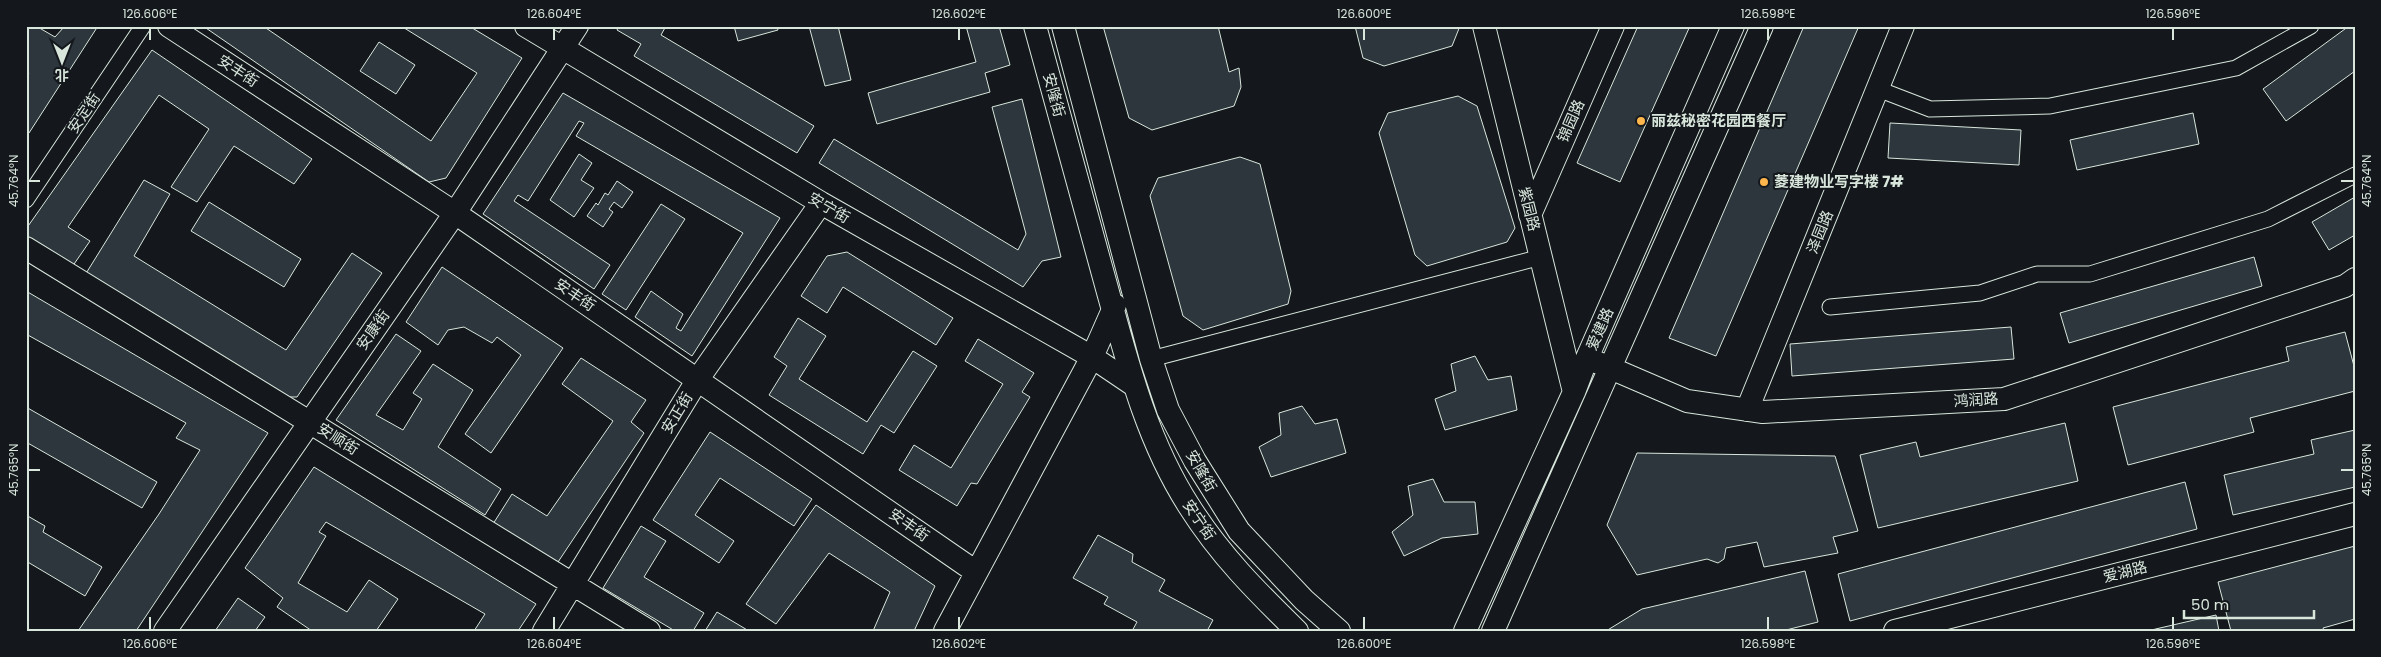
<svg xmlns="http://www.w3.org/2000/svg" width="2381" height="657" font-family="Poppins,'Noto Sans SC',sans-serif">
	<style>
		.building { fill: #2c363c; stroke: #d8e6dc }
		.lines { fill: none; stroke-linecap: round; stroke-linejoin: round }
		.street-casing { stroke: #d8e6dc; stroke-width: 17 }
		.secondary-casing { stroke: #d8e6dc; stroke-width: 24 }
		.street { stroke: #14181c; stroke-width: 15 }
		.secondary { stroke: #14181c; stroke-width: 22 }
		.ticks { fill: none; stroke: #d8e6dc; stroke-width: 2 }
		.poi-dot { fill: #ffb74d; stroke: #14181c; stroke-width: 2 }
		.labels { text-anchor: middle; stroke-width: 4; stroke-linejoin: round; paint-order: stroke }
		.street-label { font-size: 15px; fill: #d8e6dc; stroke: #14181c }
		.poi-label { font-size: 15px; font-weight: bold; fill: #d8e6dc; stroke: #14181c; text-anchor: start }
		.neatline { fill: none; stroke: #d8e6dc; stroke-width: 2 }
		.ticks-label { font-size: 12px; text-anchor: middle; fill: #d8e6dc }
	</style>
	<rect width="100%" height="100%" fill="#14181c"/>
	<!-- building -->
	<path class="building" d="M26,26H36L55,37L64,27L62,26H98L29,133L26,131V77L29,73L26,71Z
		M203,26H263L431,141L477,73L401,26H469L522,58L446,178L429,182Z
		M619,26H666L661,35L814,126L797,153L634,56L641,44L617,30Z
		M734,26H777L778,30L738,41Z
		M809,26H838L851,80L825,86Z
		M966,26H999L1010,65L985,73L990,92L877,124L868,93L976,62Z
		M1103,26H1218L1229,72L1239,68L1241,87L1234,106L1152,130L1129,118Z
		M1355,26H1460L1452,46L1384,66L1363,58Z
		M1638,26H1690L1620,182L1577,163Z
		M1804,26H1859L1716,356L1669,338Z
		M2349,26H2355V71L2286,121L2263,89Z
		M379,42L415,65L396,94L360,71Z
		M152,50L312,159L294,184L234,146L197,202L171,187L209,129L159,95L68,227L90,241L72,267L26,237V229Z
		M563,93L780,218L692,356L635,317L651,291L683,314L676,328L681,331L743,233L576,136L584,123L579,121L528,201L518,195L514,201L610,265L594,289L483,214Z
		M1458,96L1477,106L1515,228L1507,242L1427,266L1415,255L1379,133L1388,113Z
		M1022,99L1061,257L1042,261L1023,287L819,163L834,139L1018,250L1026,234L992,107Z
		M2193,113L2199,144L2077,170L2070,140Z
		M1890,123L2021,130L2019,165L1888,158Z
		M579,154L592,163L581,180L594,188L574,217L550,200Z
		M1240,157L1260,164L1291,291L1288,304L1203,330L1183,316L1150,196L1158,178Z
		M144,180L170,194L134,256L286,350L352,253L382,273L297,397H287L85,275Z
		M617,181L633,192L622,208L614,202L609,209L613,212L603,227L587,216L596,203L598,205L605,193L608,195Z
		M2355,197V235L2329,250L2312,222Z
		M209,202L301,259L284,287L191,231Z
		M661,204L685,219L626,310L602,294Z
		M847,252L953,318L936,345L843,287L827,313L801,296L827,256Z
		M2254,257L2262,286L2069,343L2060,313Z
		M442,267L563,348L491,453L465,434L521,355L497,337L492,343L464,327L448,330L438,345L406,322Z
		M26,291L268,433L136,631H78L159,514L200,450L176,438L186,423L26,334Z
		M798,318L826,336L799,379L867,422L913,351L937,366L894,433L881,425L863,454L769,395L787,366L774,357Z
		M2011,327L2014,359L1792,376L1790,344Z
		M2345,332L2355,370V391L2250,418L2254,432L2128,465L2113,407L2289,361L2286,347Z
		M396,334L421,351L376,415L403,430L422,399L413,393L433,364L473,390L438,447L501,489L485,515L336,420Z
		M978,339L1034,373L1022,392L1030,397L977,484L971,483L957,506L899,470L914,445L951,468L1003,384L965,361Z
		M1475,356L1488,380L1511,376L1517,410L1445,430L1435,399L1456,391L1451,364Z
		M581,358L646,400L631,422L644,433L558,562L493,524L512,494L547,516L613,421L562,384Z
		M1302,406L1315,424L1337,419L1346,453L1271,477L1259,447L1281,435L1279,413Z
		M26,407L157,482L142,508L26,442Z
		M2065,423L2078,481L1878,528L1860,455L1916,442L1920,457Z
		M2355,430V487L2233,515L2224,475L2314,454L2311,440Z
		M710,432L812,499L794,526L720,478L695,515L734,541L719,563L653,520Z
		M1637,453L1835,456L1858,531L1833,537L1838,553L1764,567L1757,542L1726,548L1724,559L1718,563L1707,559L1637,575L1607,525Z
		M314,467L536,604L518,631H474L485,614L326,522L319,532L326,536L298,583L347,612L369,580L398,599L376,631H312L277,607L283,598L245,568Z
		M1433,479L1444,502H1475L1478,534L1442,538L1404,556L1392,532L1413,515L1408,486Z
		M2185,482L2197,529L1850,621L1838,574Z
		M816,505L935,586L914,631H873L890,592L829,553L776,624L746,604Z
		M26,515L45,526L43,532L102,567L85,596L26,561Z
		M641,526L666,541L644,577L704,613L693,631H675L603,588Z
		M1098,535L1133,554L1132,562L1165,580L1159,591L1213,620L1207,631H1132L1137,622L1104,604L1108,597L1073,578Z
		M2355,546V619L2323,628L2324,631H2231L2218,582Z
		M1805,571L1818,622L1782,631H1606L1642,609Z
		M238,598L265,617L255,631H215Z
		M717,612L749,631H705Z
		M2216,615L2219,631H2147Z"/>
	<g class="lines">
		<defs>
			<path id="street" d="M1878,89L1930,109L2050,106L2236,68L2311,26
				M26,200L143,26
				M1830,307L1980,293L2037,274H2090L2268,219L2355,175
				M1151,359L1541,257"/>
			<path id="secondary" d="M169,26L455,213L976,572
				M526,26L821,203L1092,357L1135,386
				M1035,26C1058,109 1080,191 1103,274C1125,353 1144,436 1189,506C1220,555 1256,591 1297,631
				M1063,26L1151,359L1168,410L1195,461L1239,531L1304,600L1339,631
				M1484,26L1574,392
				M1530,215L1613,26
				M26,248L649,631
				M1587,358L1687,401L1763,412L2004,399L2345,286L2355,279
				M1747,410L1903,26
				M165,631L455,213L577,26
				M544,631L698,379L821,203
				M945,631L1092,357L1115,305
				M1465,631L1574,392L1587,358L1733,26
				M1493,631L1762,26
				M1895,631L2355,514"/>
		</defs>
		<!-- street casing -->
		<use href="#street" class="street-casing"/>
		<!-- secondary casing -->
		<use href="#secondary" class="secondary-casing"/>
		<!-- street -->
		<use href="#street" class="street"/>
		<!-- secondary -->
		<use href="#secondary" class="secondary"/>
	</g>
	<!-- ticks -->
	<path class="ticks" d="M150,28V40M554,28V40M959,28V40M1364,28V40M1768,28V40M2173,28V40M28,181H40M2341,181H2354M28,470H40M2341,470H2354M150,617V630M554,617V630M959,617V630M1364,617V630M1768,617V630M2173,617V630"/>
	<!-- markers -->
	<g class="poi-dot">
		<circle cx="1641" cy="121" r="5"/>
		<circle cx="1764" cy="182" r="5"/>
	</g>
	<g class="labels">
		<!-- street labels -->
		<g class="street-label">
			<text transform="translate(238 71) rotate(33)" y="5">安丰街</text>
			<text transform="translate(1054 95) rotate(75)" y="5">安隆街</text>
			<text transform="translate(84 113) rotate(-56)" y="5">安定街</text>
			<text transform="translate(1571 121) rotate(-66)" y="5">锦园路</text>
			<text transform="translate(829 208) rotate(30)" y="5">安宁街</text>
			<text transform="translate(1529 209) rotate(76)" y="5">紫园路</text>
			<text transform="translate(1820 232) rotate(-68)" y="5">泽园路</text>
			<text transform="translate(575 295) rotate(34)" y="5">安丰街</text>
			<text transform="translate(1600 329) rotate(-66)" y="5">爱建路</text>
			<text transform="translate(373 330) rotate(-55)" y="5">安康街</text>
			<text transform="translate(1976 400) rotate(-4)" y="5">鸿润路</text>
			<text transform="translate(677 413) rotate(-59)" y="5">安正街</text>
			<text transform="translate(338 439) rotate(32)" y="5">安顺街</text>
			<text transform="translate(1201 471) rotate(60)" y="5">安隆街</text>
			<text transform="translate(1199 520) rotate(56)" y="5">安宁街</text>
			<text transform="translate(909 525) rotate(35)" y="5">安丰街</text>
			<text transform="translate(2125 572) rotate(-14)" y="5">爱湖路</text>
		</g>
		<!-- poi labels -->
		<g class="poi-label">
			<text x="1651" y="126">丽兹秘密花园西餐厅</text>
			<text x="1774" y="187">菱建物业写字楼 7#</text>
		</g>
	</g>
	<!-- border -->
	<rect width="2381" height="657" fill="none" stroke="#14181c" stroke-width="55"/>
	<!-- north arrow -->
	<g transform="translate(62 62) rotate(180)" stroke="#14181c" stroke-width="4" paint-order="stroke">
	<path d="M0-4L9 19L0 12L-9 19Z" fill="#d8e6dc"/>
	<text y="-8" font-size="14" font-weight="bold" text-anchor="middle" fill="#d8e6dc">北</text>
	</g>
	<!-- scale -->
	<path d="M2184 610v8h130v-8" fill="none" stroke="#d8e6dc" stroke-width="2.5"/>
	<text x="2191" y="610" font-size="15" fill="#d8e6dc" stroke="#14181c" stroke-width="4" paint-order="stroke">50 m</text>
	<rect x="28" y="28" width="2326" height="602" class="neatline"/>
	<g class="ticks-label">
		<text x="150" y="18">126.606°E</text>
		<text x="554" y="18">126.604°E</text>
		<text x="959" y="18">126.602°E</text>
		<text x="1364" y="18">126.600°E</text>
		<text x="1768" y="18">126.598°E</text>
		<text x="2173" y="18">126.596°E</text>
		<text transform="translate(2367 181) rotate(-90)" y="4">45.764°N</text>
		<text transform="translate(14 181) rotate(-90)" y="4">45.764°N</text>
		<text transform="translate(2367 470) rotate(-90)" y="4">45.765°N</text>
		<text transform="translate(14 470) rotate(-90)" y="4">45.765°N</text>
		<text x="150" y="648">126.606°E</text>
		<text x="554" y="648">126.604°E</text>
		<text x="959" y="648">126.602°E</text>
		<text x="1364" y="648">126.600°E</text>
		<text x="1768" y="648">126.598°E</text>
		<text x="2173" y="648">126.596°E</text>
	</g>
</svg>
